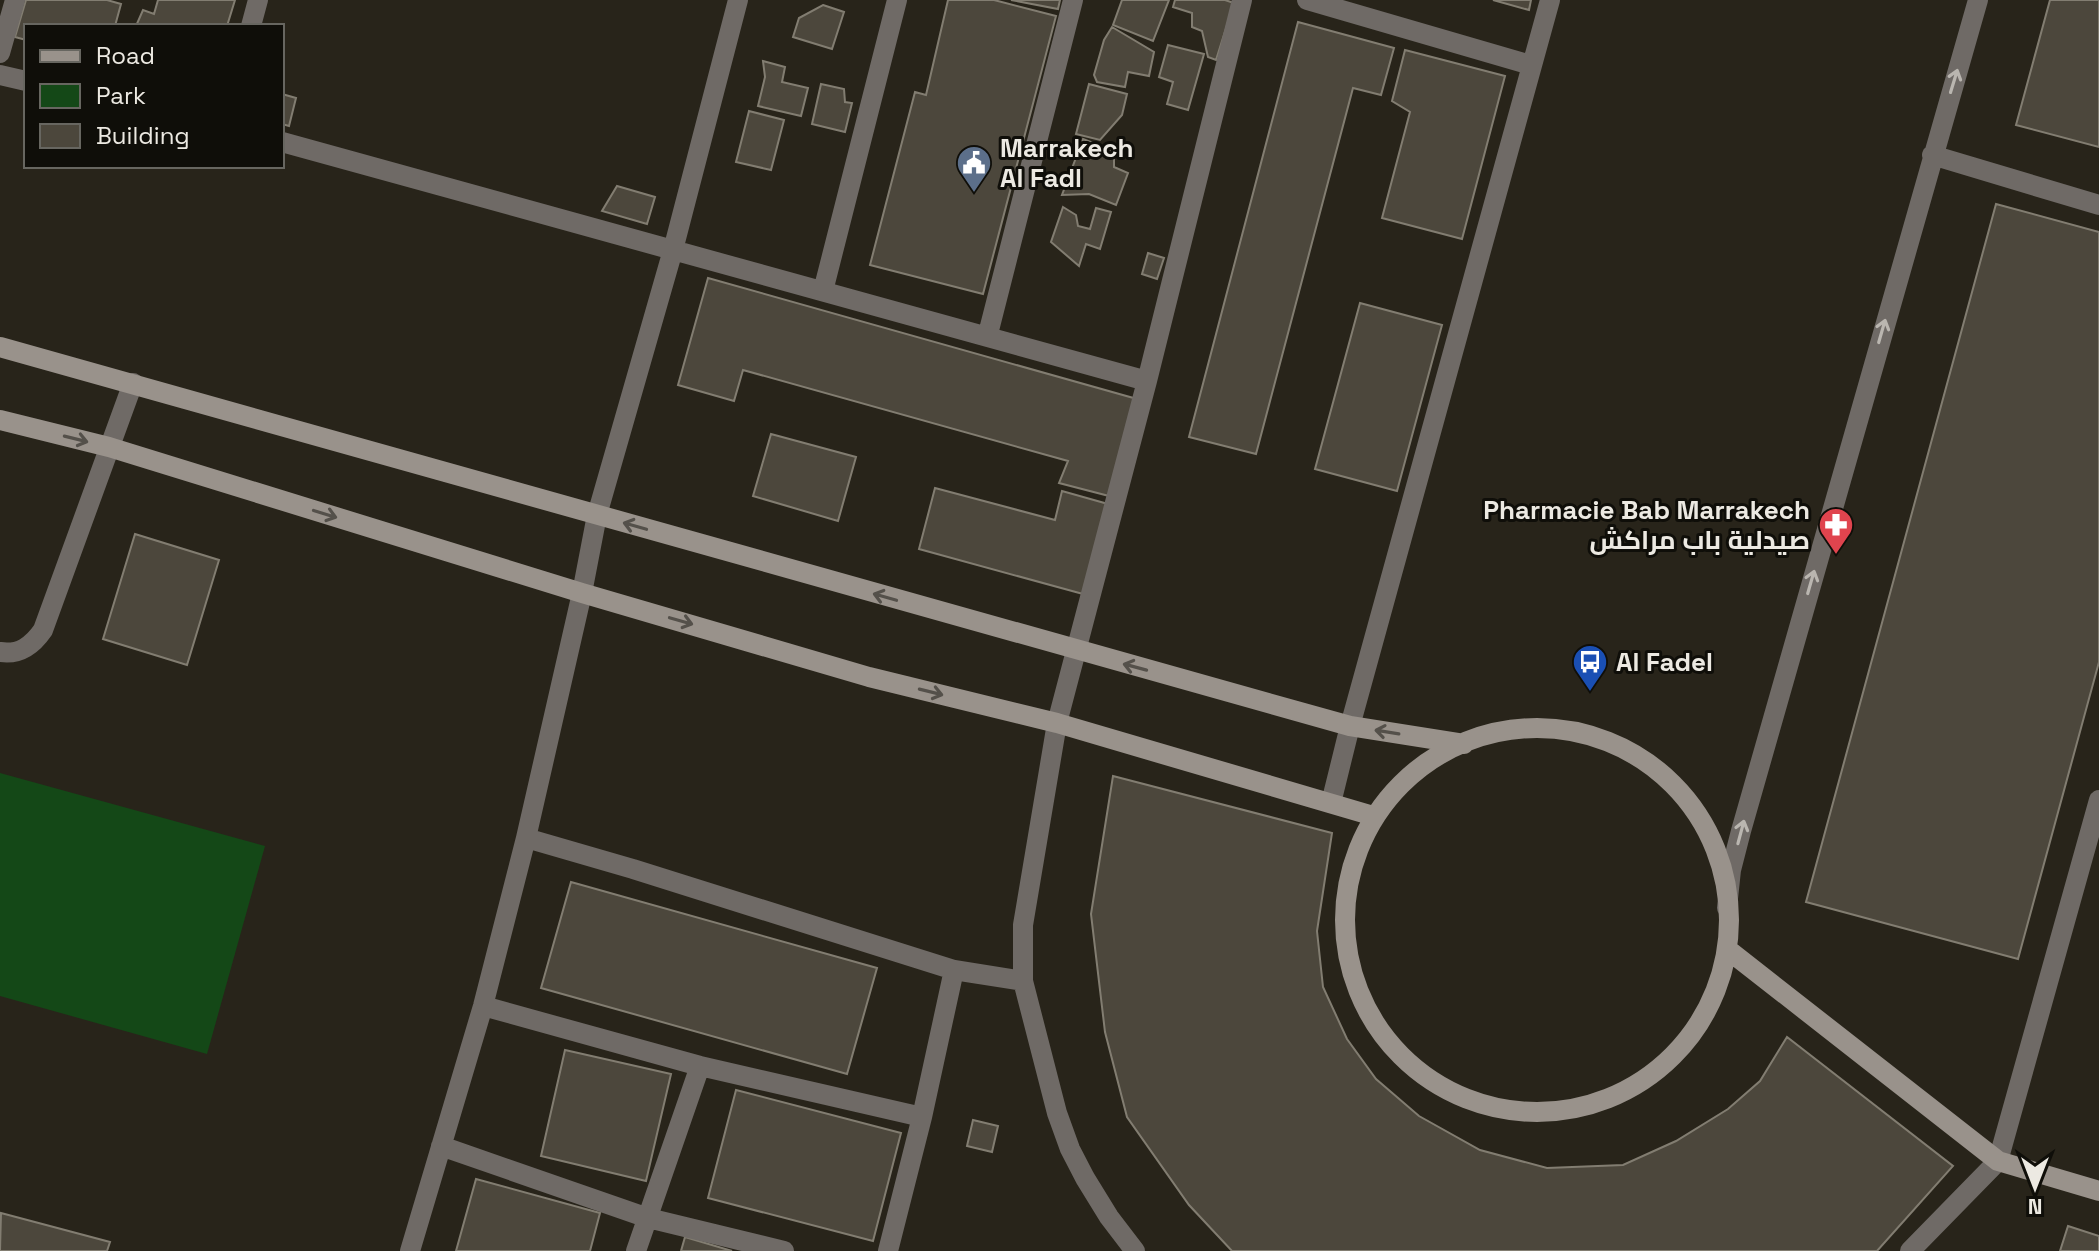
<svg xmlns="http://www.w3.org/2000/svg" width="2099" height="1251" font-family="'Space Grotesk',Cairo,sans-serif">
	<style>
		.green { fill: #144817 }
		.building { fill: #4c473c; stroke: #827d71; stroke-width: 2 }
		.lines { fill: none; stroke-linecap: round; stroke-linejoin: round }
		.street { stroke: #6f6a66; stroke-width: 20 }
		.secondary { stroke: #99928b; stroke-width: 20 }
		.oneway { stroke: #bab6b0 }
		.oneway2 { stroke: #54504a }
		.labels { text-anchor: middle; stroke-width: 6; stroke-linejoin: round; paint-order: stroke }
		.poi-label { font-size: 26px; font-weight: bold; fill: #ece9e2; stroke: #0f0e09; text-anchor: start }
	</style>
	<rect width="100%" height="100%" fill="#28241a"/>
	<!-- green -->
	<path class="green" d="M0,773L265,846L207,1054L0,996Z"/>
	<!-- building -->
	<path class="building" d="M26,0H107L121,4L115,26H26V40L15,37Z
		M158,0H235L227,26H136L143,10L154,14Z
		M948,0H994L1056,16L983,294L870,265L915,92L926,95Z
		M1011,0H1060L1058,9Z
		M1122,0H1169L1153,41L1113,25Z
		M1175,0H1225L1234,3L1216,60L1208,57L1202,31L1192,27V13L1173,7Z
		M1493,0H1531L1529,10Z
		M2050,0H2099V147L2016,125Z
		M823,5L844,12L832,49L793,37L799,18Z
		M1298,22L1394,48L1381,95L1353,88L1256,454L1189,437Z
		M1112,27L1154,52L1149,76L1128,72L1125,87L1097,82L1094,75L1104,40Z
		M1168,45L1204,54L1188,110L1167,104L1173,82L1159,77Z
		M1405,50L1505,76L1462,239L1382,218L1410,112L1392,101Z
		M763,61L785,67L782,82L808,88L801,116L758,106L765,77Z
		M821,84L844,89L845,102L852,103L845,132L812,124Z
		M1089,84L1127,94L1122,115L1100,140L1076,134Z
		M282,94L296,98L289,126L282,124Z
		M749,111L784,120L771,170L736,162Z
		M1083,139L1114,151V167L1128,173L1116,205L1089,194L1062,195Z
		M617,186L655,197L647,224L602,211Z
		M1996,204L2099,232V662L2018,959L1806,902Z
		M1063,207L1076,215L1078,226L1090,229L1096,208L1111,212L1100,249L1086,244L1079,266L1051,242Z
		M1148,253L1164,258L1157,279L1142,274Z
		M708,278L1137,399L1109,496L1059,483L1068,461L743,370L734,401L678,385Z
		M1360,303L1442,325L1397,491L1315,469Z
		M771,434L856,457L838,521L753,496Z
		M935,488L1055,520L1062,491L1108,504L1083,594L919,549Z
		M135,534L219,560L187,665L103,639Z
		M1113,776L1332,833L1317,931L1323,987L1347,1039L1376,1079L1419,1116L1480,1150L1547,1168L1623,1165L1676,1141L1728,1109L1760,1081L1787,1037L1953,1166L1877,1251H1232L1189,1205L1127,1117L1105,1032L1091,914Z
		M571,882L877,968L847,1074L541,988Z
		M565,1050L671,1074L646,1181L541,1156Z
		M736,1090L901,1133L873,1241L708,1198Z
		M973,1120L998,1126L992,1152L967,1146Z
		M476,1179L600,1213L590,1251H456Z
		M1,1213L110,1242L107,1251H0Z
		M2068,1226L2099,1236V1251H2060Z
		M685,1237L732,1251H681Z"/>
	<g class="lines">
		<!-- street -->
		<path class="street" d="M1307,0L1531,65
			M251,26L258,0
			M0,53L15,0
			M0,75L26,81
			M282,142L1147,381
			M1932,155L2099,205
			M823,291L897,0
			M988,334L1073,0
			M0,652C19,655 32,646 43,630L133,383
			M1331,803L1350,726L1550,0
			M526,838L633,869L954,970L1023,981
			M1727,908L1731,870L1741,831L1978,0
			M483,1006L700,1066L922,1117
			M441,1146L648,1218L784,1251
			M410,1251L483,1006L526,838L582,593L597,515L673,250L738,0
			M636,1251L700,1066
			M888,1251L922,1117L954,970
			M1135,1251L1109,1217L1085,1178L1070,1149L1057,1113L1023,981V925L1057,723L1147,381L1242,0
			M1910,1251L1998,1161L2099,800"/>
		<!-- secondary -->
		<path class="secondary" d="M0,347L1350,726L1464,744
			M0,420L109,447L582,593L869,677L1057,723L1370,815
			M1345 920a192 192 0 1 1 384 0a192 192 0 1 1-384 0Z
			M1727,949L1998,1161L2099,1191"/>
	</g>
	<!-- one-way arrows -->
	<defs><path id="oneway-shaft" d="M-6 0H5M1.5-3L5.5 0L1.5 3" fill="none" stroke-width="1.6" stroke-linecap="round" stroke-linejoin="round" transform="scale(2)"/></defs>
	<g class="oneway">
		<use href="#oneway-shaft" transform="translate(1954 81) rotate(-73)"/>
		<use href="#oneway-shaft" transform="translate(1882 331) rotate(-74)"/>
		<use href="#oneway-shaft" transform="translate(1811 582) rotate(-74)"/>
		<use href="#oneway-shaft" transform="translate(1741 832) rotate(-75)"/>
	</g>
	<g class="oneway2">
		<use href="#oneway-shaft" transform="translate(76 439) rotate(14)"/>
		<use href="#oneway-shaft" transform="translate(325 514) rotate(17)"/>
		<use href="#oneway-shaft" transform="translate(635 526) rotate(-164)"/>
		<use href="#oneway-shaft" transform="translate(885 597) rotate(-164)"/>
		<use href="#oneway-shaft" transform="translate(681 621) rotate(16)"/>
		<use href="#oneway-shaft" transform="translate(1135 667) rotate(-165)"/>
		<use href="#oneway-shaft" transform="translate(931 692) rotate(14)"/>
		<use href="#oneway-shaft" transform="translate(1387 732) rotate(-171)"/>
	</g>
	<!-- icons -->
	<defs>
		<symbol id="civic-pin" viewBox="-11 -11 22 30"><path d="M0 17L-7.5 6A9.5 9.5 0 1 1 7.5 6Z" fill="#5c6f8a" stroke="#0f0e09"/><path d="M-.6-6.5H3V-4.5H.6V-3L4-1V1h2V6H-6V1h2V-1L-.6-3ZM-1.2 2.5V6h2.4V2.5Z" fill="#fff"/></symbol>
		<symbol id="pharmacy-pin" viewBox="-11 -11 22 30"><path d="M0 17L-7.5 6A9.5 9.5 0 1 1 7.5 6Z" fill="#e0444e" stroke="#0f0e09"/><path d="M-2-6h4v4h4v4h-4v4h-4v-4h-4v-4h4Z" fill="#fff"/></symbol>
		<symbol id="bus-pin" viewBox="-11 -11 22 30"><path d="M0 17L-7.5 6A9.5 9.5 0 1 1 7.5 6Z" fill="#1a4fb4" stroke="#0f0e09"/><path d="M-5-6H5V4H4V6H2V4H-2V6H-4V4H-5ZM-3.5-4V0h7V-4ZM-3.5 1.2v1.5H-2V1.2ZM2 1.2v1.5H3.5V1.2Z" fill="#fff"/></symbol>
	</defs>
	<g fill-rule="evenodd">
		<use href="#civic-pin" x="954" y="143" width="40" height="54"/>
		<use href="#pharmacy-pin" x="1816" y="505" width="40" height="54"/>
		<use href="#bus-pin" x="1570" y="642" width="40" height="54"/>
	</g>
	<g class="labels">
		<!-- poi labels -->
		<g class="poi-label">
			<text x="1000" y="157">Marrakech<tspan x="1000" dy="30">Al Fadl</tspan></text>
			<text x="1810" y="519" text-anchor="end">Pharmacie Bab Marrakech<tspan x="1810" dy="30">صيدلية باب مراكش</tspan></text>
			<text x="1616" y="671">Al Fadel</text>
		</g>
	</g>
	<!-- legend -->
	<rect x="24" y="24" width="260" height="144" fill="#0f0e09" stroke="#676660" stroke-width="2"/>
	<rect x="40" y="50" width="40" height="12" fill="#99928b" stroke="#676660" stroke-width="2"/>
	<text x="96" y="64" font-size="24" fill="#ece9e2">Road</text>
	<rect x="40" y="84" width="40" height="24" fill="#144817" stroke="#676660" stroke-width="2"/>
	<text x="96" y="104" font-size="24" fill="#ece9e2">Park</text>
	<rect x="40" y="124" width="40" height="24" fill="#4c473c" stroke="#676660" stroke-width="2"/>
	<text x="96" y="144" font-size="24" fill="#ece9e2">Building</text>
	<!-- north arrow -->
	<g transform="translate(2035 1187) rotate(180)" stroke="#0f0e09" stroke-width="6" paint-order="stroke">
	<path d="M0-6L14 30L0 20L-14 30Z" fill="#ece9e2"/>
	<text y="-12" font-size="22" font-weight="bold" text-anchor="middle" fill="#ece9e2">N</text>
	</g>
</svg>
